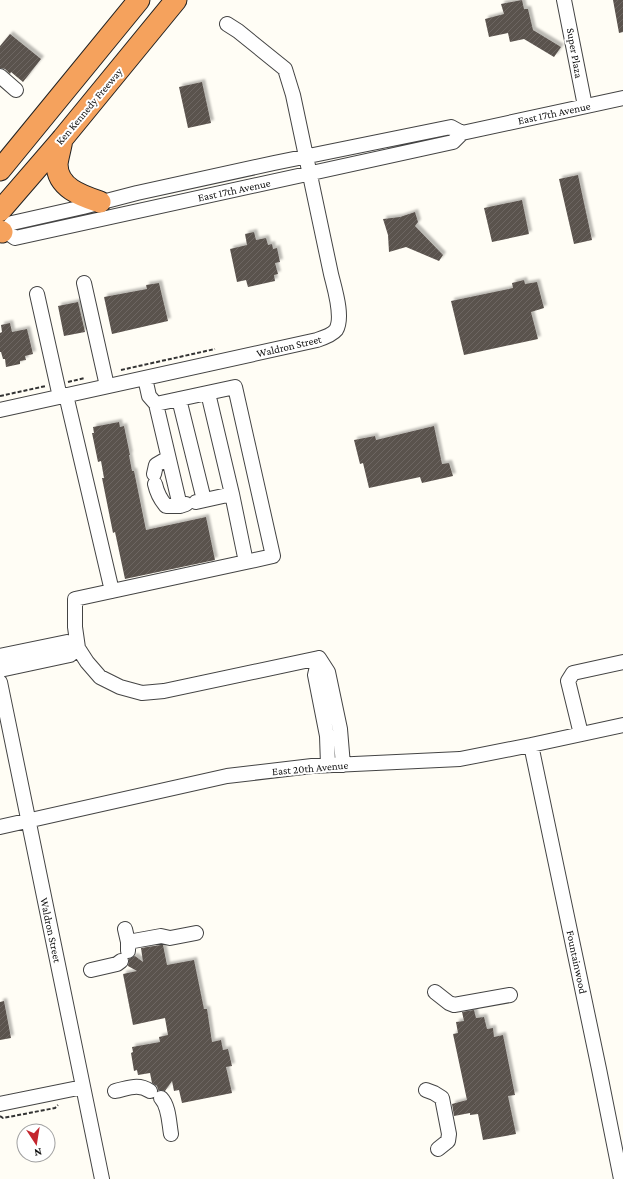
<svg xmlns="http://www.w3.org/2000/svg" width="623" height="1179" font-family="'Crimson Pro',serif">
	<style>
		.building { fill: url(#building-hatch); filter: url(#shadow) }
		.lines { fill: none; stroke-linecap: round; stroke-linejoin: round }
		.minor-casing { stroke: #444; stroke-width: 16 }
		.highway-casing { stroke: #222; stroke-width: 23 }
		.path { stroke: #333; stroke-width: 2; stroke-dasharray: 4 2; stroke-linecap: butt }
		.minor { stroke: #fff; stroke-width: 14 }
		.highway { stroke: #f5a25d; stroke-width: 21 }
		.labels { text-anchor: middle; stroke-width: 4; stroke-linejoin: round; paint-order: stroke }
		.street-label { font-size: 11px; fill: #111; stroke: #fff }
	</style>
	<defs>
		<pattern id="building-hatch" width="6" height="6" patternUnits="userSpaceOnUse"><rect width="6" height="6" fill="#5a524d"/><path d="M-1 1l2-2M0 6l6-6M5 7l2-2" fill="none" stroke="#6d6662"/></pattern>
		<filter id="shadow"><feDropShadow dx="3" dy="-3" stdDeviation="1" flood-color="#0004"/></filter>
	</defs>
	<rect width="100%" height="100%" fill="#fffdf5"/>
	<!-- building -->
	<path class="building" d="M522,0L524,9H528L533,30L561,47L554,57L524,39L510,42L508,33L489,37L485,19L504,14L501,4Z
		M613,0H623V32L619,33Z
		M10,34L41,59L23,82L11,72L10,74L5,69L0,68V46Z
		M202,82L211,123L188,128L179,87Z
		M578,175L592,240L574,244L559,179Z
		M522,200L529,234L492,242L484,208Z
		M415,212L418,222L415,226L443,255L439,261L406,247L389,252L388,235L383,219L400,217Z
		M254,232L256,240L266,238L268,245L272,244L273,249L277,248L280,262L275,263L278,274L274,275L275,281L248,287L246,280L237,282L230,249L247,245L245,234Z
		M524,280L525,284L537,282L544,308L531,312L538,339L464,355L451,301L513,288L512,283Z
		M159,283L168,321L112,334L104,297L147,289L146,285Z
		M78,302L85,332L64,336L58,306Z
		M10,323L12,332L27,329L33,354L25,356L26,360L20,361V364L6,367L5,359H3L1,352H0V333L2,332L1,325Z
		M119,422L120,427L124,426L130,455H129L132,471H134L146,530L206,517L215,560L125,579L115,532L113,533L102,478H104L101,461L98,462L92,433H94L93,427Z
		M434,426L442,464L449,463L453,476L422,483L420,477L369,488L363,463L360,464L354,440L375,436L376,440Z
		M161,945H163L167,965L194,960L204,1009H207L212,1042L221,1040L223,1050L228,1049L232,1066L226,1067L232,1093L182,1103L179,1090L174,1091L172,1081L165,1091L158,1090L157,1086L152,1083L150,1073L138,1075L137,1070L134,1071L131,1053L133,1052L132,1047L160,1042L159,1037L168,1035L165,1018L133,1025L123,974L137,971L128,966L129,959L135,956L143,962L141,948Z
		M4,1001L11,1038L0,1040V1002Z
		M474,1010L476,1018L484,1017L487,1029L493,1028L494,1037L503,1035L515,1095L508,1096L516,1134L483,1140L478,1114L470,1115V1113L454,1116L452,1104L467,1100L453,1034L458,1033L456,1022L464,1021L462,1012Z"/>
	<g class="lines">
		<defs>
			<path id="minor" d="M564,0L585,106
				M0,76L16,90
				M5,231L15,238L453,142L462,133L623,98
				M0,232L5,231L12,223L83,207L137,193L274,163L451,127L462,133
				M84,283L107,386
				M37,294L60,397
				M145,378L149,396L156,404L180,506L186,504
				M208,393L232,494
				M66,395L112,591
				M179,399L204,500
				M156,404L235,387L273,556L246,562
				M0,410L317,340C323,338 332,335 336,330C344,317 334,287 331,274L293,95L285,69L238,31L227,24
				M154,474L156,465L168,458
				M155,484C157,493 160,499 166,506H180
				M196,502L232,494L246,562L75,599V627L78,648L87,662L100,677L120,687L142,693L164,691L319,658
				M0,656L67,642L78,648L70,655L0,670
				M0,682L102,1179
				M581,734L568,681L573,673L623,662
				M531,745L599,1069L621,1179
				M328,765L327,736L315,675L319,658L328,672L340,729L343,765
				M0,827L227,776L312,766L460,759L531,745L623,725
				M125,929L128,942V951
				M128,942L161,936L170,938L196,933
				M91,970L117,964L121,961
				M435,992L449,1003L454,1005L510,995
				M426,1090L434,1093L442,1098L449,1134L448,1141L438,1149
				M115,1091C129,1088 138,1083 150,1091
				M161,1098C169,1106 169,1123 171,1134
				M0,1104L83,1087"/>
			<path id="highway" d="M62,139C61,147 58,156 57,164C57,188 82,196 100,202
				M0,170L139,0
				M0,211L63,138L176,0
				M0,231L2,232"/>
		</defs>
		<!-- minor casing -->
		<use href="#minor" class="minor-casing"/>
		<!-- highway casing -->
		<use href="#highway" class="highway-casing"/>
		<!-- path -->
		<path class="path" d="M121,370L215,349
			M68,382L85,378
			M0,396L46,386
			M0,1116L3,1118L55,1108L58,1105"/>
		<!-- minor -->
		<use href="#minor" class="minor"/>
		<!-- highway -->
		<use href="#highway" class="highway"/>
	</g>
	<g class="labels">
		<!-- street labels -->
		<g class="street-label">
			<text transform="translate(575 53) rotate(80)" y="4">Super Plaza</text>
			<text transform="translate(89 106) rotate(-50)" y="4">Ken Kennedy Freeway</text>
			<text transform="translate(554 113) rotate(-12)" y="4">East 17th Avenue</text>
			<text transform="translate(234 190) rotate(-12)" y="4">East 17th Avenue</text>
			<text transform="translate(289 346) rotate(-13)" y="4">Waldron Street</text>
			<text transform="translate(310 768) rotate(-5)" y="4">East 20th Avenue</text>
			<text transform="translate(51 930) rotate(78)" y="4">Waldron Street</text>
			<text transform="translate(577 962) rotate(78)" y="4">Fountainwood</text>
		</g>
	</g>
	<!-- north arrow -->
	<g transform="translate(36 1143) rotate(168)"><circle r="19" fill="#ffffff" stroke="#a0a0a0"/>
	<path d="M0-3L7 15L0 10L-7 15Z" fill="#c4262e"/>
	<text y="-6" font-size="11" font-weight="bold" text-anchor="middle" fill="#111111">N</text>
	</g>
</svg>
